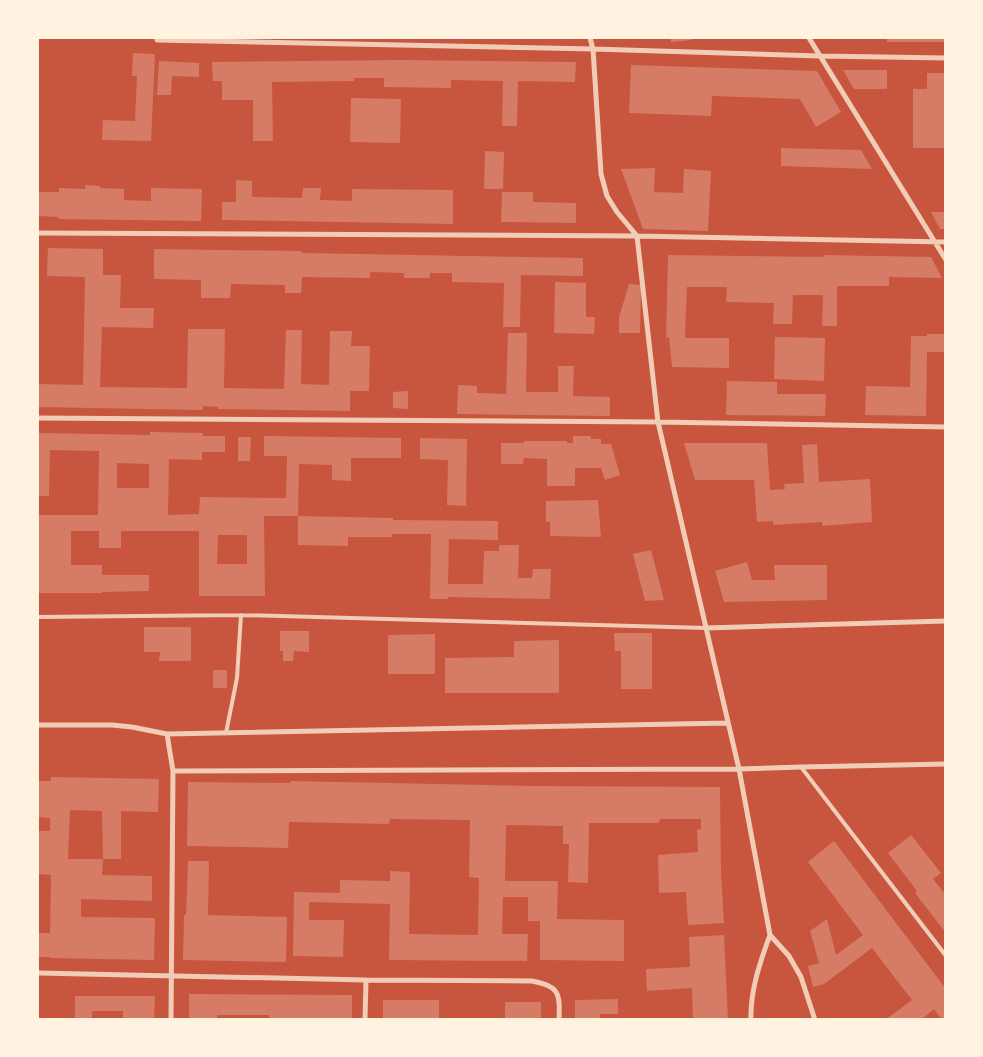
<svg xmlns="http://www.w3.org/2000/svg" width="983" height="1057" font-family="'Archivo Narrow',sans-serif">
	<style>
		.building { fill: #d67c66; fill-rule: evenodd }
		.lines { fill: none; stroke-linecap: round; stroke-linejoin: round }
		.service { stroke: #f1ccb7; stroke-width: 4 }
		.minor { stroke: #f1ccb7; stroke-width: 5 }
	</style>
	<rect width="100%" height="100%" fill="#c8553d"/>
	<!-- building -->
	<path class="building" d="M671,38H692V40L671,42Z
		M887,38H946V42H887Z
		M133,53L155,54L151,141L102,140L103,120L135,121L137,76H132Z
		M402,60L576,62L575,82L518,81L517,126H502L503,81L451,80V88L384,87V78H354V81L272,82L273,141H253V100H222V81H213L212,62Z
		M159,61L199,63V77L172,76L171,95H157Z
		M631,65L817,71L841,112L816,127L800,99L712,96L711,116L629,113Z
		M843,70H887V89H854Z
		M927,73H946V148H913V89H927Z
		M351,98L401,99L400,143L350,142Z
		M781,148L861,150L872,169L781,166Z
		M485,151L504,152L503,189H484Z
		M655,168L654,192L683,193L684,169L711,171L708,231L643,229L621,169Z
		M236,180L252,181V197L302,198L303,188H321L320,200L352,201V189L453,190V224L222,220V202H236Z
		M85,185L100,186V188L124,189V200L151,201V188L202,189L201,221L58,219V217L38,216V192H59V188L85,189Z
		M502,192H533V202L576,203V223L501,222Z
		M931,212H946V229H940Z
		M48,248L103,249V275H121L120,308H154L153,328L102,327L100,387L187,388L188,329H225L224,388L284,389L286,330H302L301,384L329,385L330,331H352L351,346H370L369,391H350V411L218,409V407L203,406V410L38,407V384L83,385L85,277L47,276Z
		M154,249L302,251V253L583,258V276L521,275L520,327H503L504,283L452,282V273H430V278H404V273L370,272V278L302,277L301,293H285V285L231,284L230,298H201V280L154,279Z
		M668,255L823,257L824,255L931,257L942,278L889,277V286H837V326H822L823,295H793L792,324H773L774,303L726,302L727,287H687L685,338H729V368L672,367L669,337L666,338Z
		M555,282L586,283V317H595L594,334L554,333Z
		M629,284L641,285L640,333H619V317Z
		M508,333H527L526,392H558V366H574L573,396L610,397V416L457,414L458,385L477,386V393L506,394Z
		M927,334H946V352H927L926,416L865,415L866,386L910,387L911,336H927Z
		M775,337L825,338L824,381L774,379Z
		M727,381L777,382V394H826L825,416L726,415Z
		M408,391V409L393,408V392Z
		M150,432L203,433V436H225V452H202V460L169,459L168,515L199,514L200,497L286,498L287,456H264V436L401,438V458H351V481L332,480V465L299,464L298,516H264L265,596H199V531H121V548H99V531H71V565H102V575H149V591L102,592V593H38V515H98L99,451L50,450L49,496H38V433L150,435ZM117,463L149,464V488H117ZM218,535H247V564H217Z
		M573,436H591V439H601V444H611L620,475L605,480L601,468H575V486H547V459L524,458L523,464H501V443H524V441H567V443H573Z
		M238,437H251L250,461H238Z
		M420,438L467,439L466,506L447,505L448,460L420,459Z
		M684,443H767L770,490L785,489L784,484L804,483L802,445L817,444L819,482L870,479L872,522L822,526V522L773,525V521L757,522L754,480H695Z
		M598,500L601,537L550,536V522H546V501Z
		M298,516L393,518V520L498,521V540L449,539L448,584H483L484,551H499V545H519L518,578H532L533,569H551L550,599L448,597V599H430L431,534H392V537H348V546L298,545Z
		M651,550L664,600L645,601L633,554Z
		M747,562L752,580H775L774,565H827V600L724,602L715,571Z
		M144,627H191V661H159L160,652H144Z
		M280,631H309V652L294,651L293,661H283V651H280Z
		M614,633H652V689H621V651H615Z
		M435,634V674H388V635Z
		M559,640V693H445V658L514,657V641Z
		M213,670H227V688H213Z
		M51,777L159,779L158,812L121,811V859H103L102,811L70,810L68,859H103L102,875L152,876V901L81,899V917L155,918L154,960L49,958L50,957H38V933H50L51,875L38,874V831H50V818L38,817V781H51Z
		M290,781L533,786L720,787L721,874L724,923L688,925L686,892L659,893L658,855L698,852L697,830L701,829V819H660L659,823H589L588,883L568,882L569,844H563V826L506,825L505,881H558L557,919L624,920V961L540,960V921H528V897H503L502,934H528L527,961L389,960L390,904L309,902V920H344L343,957L293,956L294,892L340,893V880L390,881V871L410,872L409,934L478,935L479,878L469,877L470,820L390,819L389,824L289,822L288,848L187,846L188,782L290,783Z
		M911,835L941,873L933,879L946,895V933L915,893L917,891L888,853Z
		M834,841L946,989V1020H942L934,1009L921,1020H885L912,1000L872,948L824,984L813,987L808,966L819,963L810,931L827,919L836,955L863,935L808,862Z
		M188,861H209L208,915L287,917L286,962L183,960L184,915H186Z
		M724,935L728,1020H693L692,988L647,991L646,969L690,967L689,937Z
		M189,994L352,995V1020H269V1015H217V1020H189Z
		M75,996H155L154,1020H123V1011H92V1020H75Z
		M618,999V1014H600V1020H575V1000Z
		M383,1000H439V1020H383Z
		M505,1002H541V1020H505Z"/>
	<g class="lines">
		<!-- service -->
		<path class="service" d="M38,617L241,615L706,628
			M226,733L237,678L241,615
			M801,767L946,956"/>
		<!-- minor -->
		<path class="minor" d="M590,38L593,49L601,174L607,196L617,212L637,236L658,422L739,769L770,935L789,956L801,977L815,1020
			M809,38L946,260
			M157,40L593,49L820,56L946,58
			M38,233L637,236L946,242
			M38,418L658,422L946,427
			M706,628L946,621
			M38,725H112L132,727L167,734L728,723
			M167,734L173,771L171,1020
			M173,771L739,769L801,767L946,764
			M38,973L366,980L532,981C560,986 560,994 559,1020
			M365,1020L366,980
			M751,1020C750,991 760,962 770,935"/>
	</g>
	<!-- border -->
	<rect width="983" height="1057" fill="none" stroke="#fff3e0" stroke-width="78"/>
</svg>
